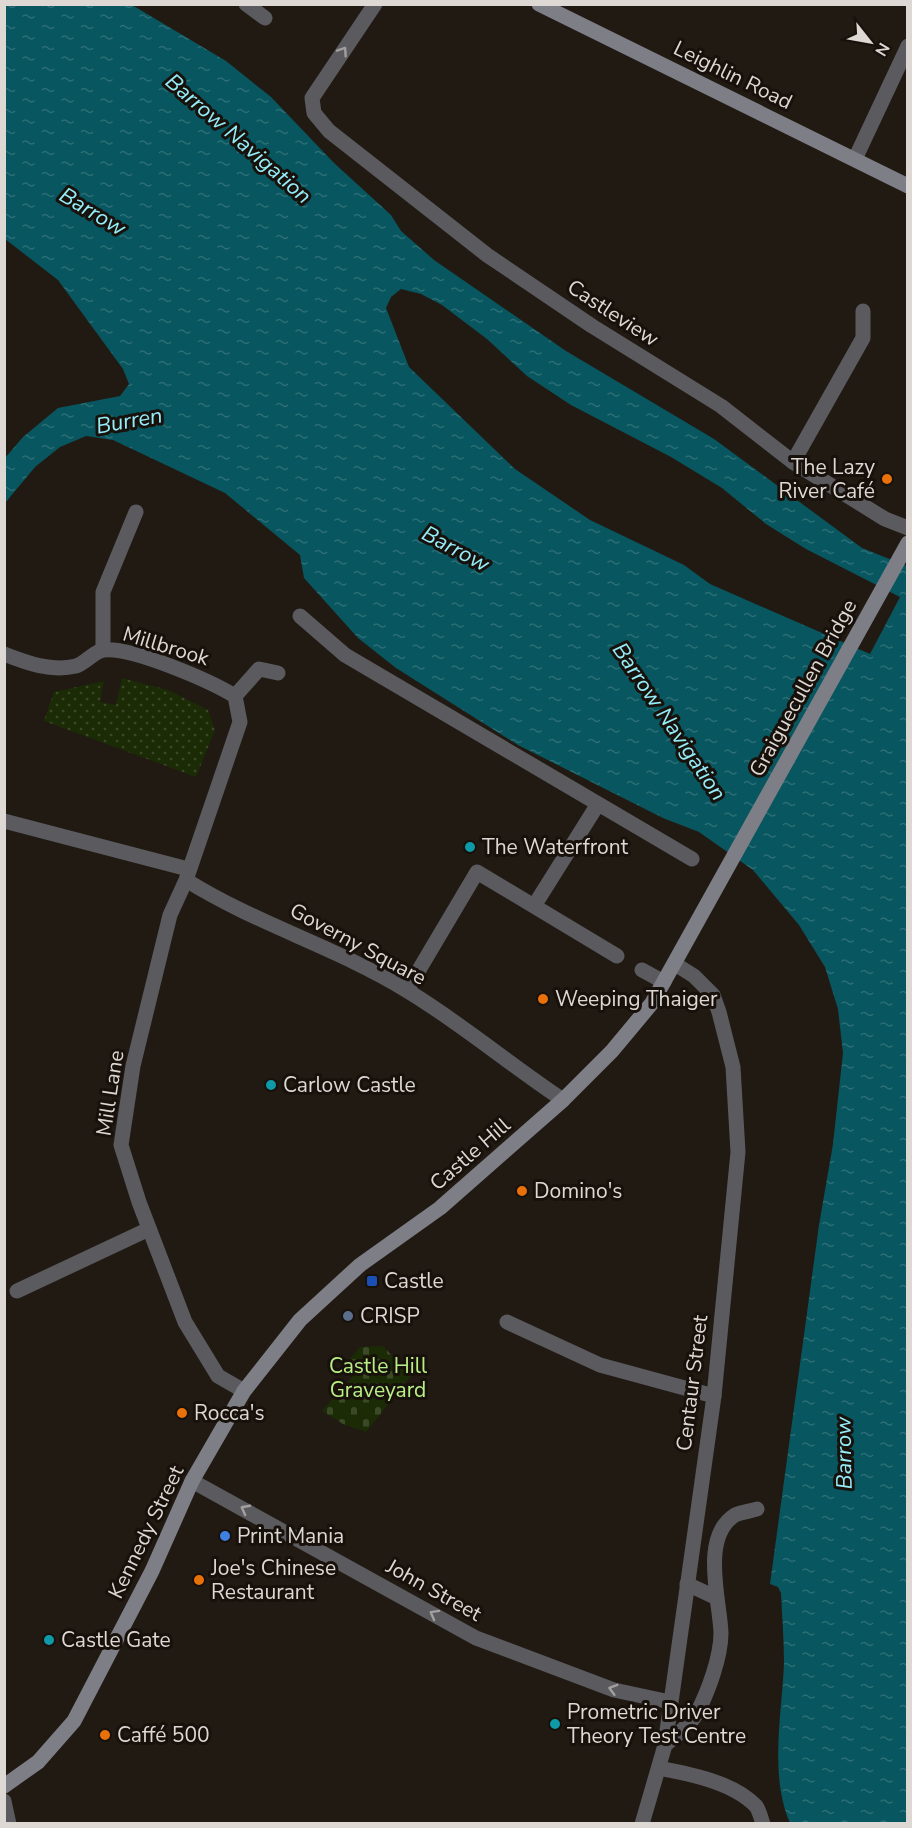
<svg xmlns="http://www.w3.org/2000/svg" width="912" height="1828" font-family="'Nunito Sans',sans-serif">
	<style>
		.grass { fill: url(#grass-dots) }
		.cemetery { fill: url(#cemetery-stones) }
		.water { fill: url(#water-ripples); fill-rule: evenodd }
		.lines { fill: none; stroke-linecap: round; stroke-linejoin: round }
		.lane { stroke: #5a5a5f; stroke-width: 15 }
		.street { stroke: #5a5a5f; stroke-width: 15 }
		.secondary { stroke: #7e7e86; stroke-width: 15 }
		.oneway { stroke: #a29f9f }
		.food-dot { fill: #e8710a; stroke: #18110b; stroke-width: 2 }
		.culture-dot { fill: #0f9aa8; stroke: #18110b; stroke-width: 2 }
		.transit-dot { fill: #1a4fb4; stroke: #18110b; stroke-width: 2 }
		.service-dot { fill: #5c6f8a; stroke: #18110b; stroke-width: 2 }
		.shop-dot { fill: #3f7fe0; stroke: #18110b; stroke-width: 2 }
		.labels { text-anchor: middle; stroke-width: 6; stroke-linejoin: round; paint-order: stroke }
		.street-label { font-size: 21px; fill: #ddd8d4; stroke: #18110b }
		.poi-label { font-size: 21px; fill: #ddd8d4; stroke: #18110b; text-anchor: start }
		.park-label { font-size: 21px; fill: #b9ef87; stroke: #18110b }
		.water-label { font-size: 22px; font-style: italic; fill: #94edf9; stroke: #18110b }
	</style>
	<defs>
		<pattern id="grass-dots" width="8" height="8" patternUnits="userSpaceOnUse" patternTransform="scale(1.5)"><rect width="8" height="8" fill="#1a2b05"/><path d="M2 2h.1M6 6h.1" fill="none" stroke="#3b4929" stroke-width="1.8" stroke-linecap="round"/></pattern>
		<pattern id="cemetery-stones" width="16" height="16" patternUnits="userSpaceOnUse" patternTransform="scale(1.5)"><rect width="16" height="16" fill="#1a2b05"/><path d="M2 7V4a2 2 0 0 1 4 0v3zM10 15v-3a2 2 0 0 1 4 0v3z" fill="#3b4929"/></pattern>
		<pattern id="water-ripples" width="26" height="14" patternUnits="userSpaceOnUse" patternTransform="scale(1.5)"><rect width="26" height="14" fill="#08565f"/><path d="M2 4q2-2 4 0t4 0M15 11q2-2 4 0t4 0" fill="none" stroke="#2c6e75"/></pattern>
	</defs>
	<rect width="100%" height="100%" fill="#211a13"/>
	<!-- grass -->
	<path class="grass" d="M122,678L168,690L208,710L215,730L196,777L44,721L54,692L104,681L100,702L116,705Z"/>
	<!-- cemetery -->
	<path class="cemetery" d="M383,1346L411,1376L366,1432L343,1424L322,1411L355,1374L346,1363L360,1347Z"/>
	<!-- water -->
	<path class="water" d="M5,5H132L226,61L271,97L334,163L391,215L401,231L434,260L566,351L714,439L862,548L907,566V1823H790C769,1775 782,1714 784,1663C784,1640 782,1616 781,1593L778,1587L770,1584L819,1225L833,1144L843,1053L838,1009L825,967L799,925L753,870L699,832L663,818L518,745L396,668L358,638L304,578L300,555L225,493L113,440L86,436L60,447L35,467L5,503V458L23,437L58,408L120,396L129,384L123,369L58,280L5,239ZM401,289L421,294L442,305L487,339L527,376L571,405L671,457L722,488L766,524L806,549L900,597L870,654L710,584L684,565L590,520L515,469L409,367L386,308L391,297Z"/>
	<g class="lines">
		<!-- lane -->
		<path class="lane" d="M855,159L908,46
			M793,462L863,338V311
			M300,616L345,655L692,859
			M235,696L259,669L278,673
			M534,906L598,804
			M642,970L664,982
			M407,990L477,872L617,956
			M17,1291L149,1229
			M507,1322L600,1365L714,1396
			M687,1584L717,1598
			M665,1745C676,1736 689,1726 697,1713C708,1692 721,1657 721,1633C720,1601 700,1537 735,1515C741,1512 751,1511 757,1509"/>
		<!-- street -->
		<path class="street" d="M246,4L265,18
			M375,4L312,98L314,113L329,131L487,255L592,326L721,406L793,462L885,519L908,528
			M103,650V592L136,512
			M4,654C27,663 51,672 76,666C86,663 94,651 104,650C133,647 210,681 235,696L240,722L186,880L170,915L133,1066L121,1145L139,1202L185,1322L218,1376L244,1391
			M4,821L188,869
			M186,880C256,924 336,947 406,990C461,1023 510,1065 563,1100
			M192,1481L476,1638L614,1690L670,1702
			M659,1768C690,1774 733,1782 756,1806C759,1810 761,1818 763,1824
			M4,1801L9,1824
			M642,1824L665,1745L714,1396L738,1152L733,1067L719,1012L713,995L694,976L675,964"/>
		<!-- secondary -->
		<path class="secondary" d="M539,4L908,186
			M4,1786L38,1762L74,1721L152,1571L192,1481L244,1391L300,1320L360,1265L440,1208L563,1100L612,1051L652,1003L908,543"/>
	</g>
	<!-- one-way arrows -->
	<defs><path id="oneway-chevron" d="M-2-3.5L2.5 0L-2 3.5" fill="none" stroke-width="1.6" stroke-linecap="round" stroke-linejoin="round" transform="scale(1.5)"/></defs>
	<g class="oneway">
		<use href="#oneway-chevron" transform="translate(343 51) rotate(-56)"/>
		<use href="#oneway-chevron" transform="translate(245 1509) rotate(-152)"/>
		<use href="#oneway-chevron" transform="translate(434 1614) rotate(-151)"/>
		<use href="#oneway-chevron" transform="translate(613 1689) rotate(-164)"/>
	</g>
	<!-- markers -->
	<g class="food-dot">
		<circle cx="887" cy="479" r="6"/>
		<circle cx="543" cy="999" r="6"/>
		<circle cx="522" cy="1191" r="6"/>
		<circle cx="182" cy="1413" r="6"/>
		<circle cx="199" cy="1580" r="6"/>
		<circle cx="105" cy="1735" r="6"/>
	</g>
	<g class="culture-dot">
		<circle cx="470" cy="847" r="6"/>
		<circle cx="271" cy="1085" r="6"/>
		<circle cx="49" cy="1640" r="6"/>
		<circle cx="555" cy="1724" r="6"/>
	</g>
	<rect class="transit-dot" x="366" y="1275" width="12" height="12" rx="3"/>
	<circle class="service-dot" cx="348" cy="1316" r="6"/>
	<circle class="shop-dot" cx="225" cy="1536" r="6"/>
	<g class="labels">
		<!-- street labels -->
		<g class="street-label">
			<text transform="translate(733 75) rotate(26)" y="7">Leighlin Road</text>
			<text transform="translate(613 313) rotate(33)" y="7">Castleview</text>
			<text transform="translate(166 646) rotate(17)" y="7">Millbrook</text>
			<text transform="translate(803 688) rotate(-61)" y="7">Graiguecullen Bridge</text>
			<text transform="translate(358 944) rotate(28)" y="7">Governy Square</text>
			<text transform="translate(110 1093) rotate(-81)" y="7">Mill Lane</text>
			<text transform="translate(470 1154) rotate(-41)" y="7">Castle Hill</text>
			<text transform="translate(692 1383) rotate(-83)" y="7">Centaur Street</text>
			<text transform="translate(146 1532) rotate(-64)" y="7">Kennedy Street</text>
			<text transform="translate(434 1590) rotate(29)" y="7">John Street</text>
		</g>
		<!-- poi labels -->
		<g class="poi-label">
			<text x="875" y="474" text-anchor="end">The Lazy<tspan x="875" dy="24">River Café</tspan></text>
			<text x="482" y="854">The Waterfront</text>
			<text x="555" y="1006">Weeping Thaiger</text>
			<text x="283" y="1092">Carlow Castle</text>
			<text x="534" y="1198">Domino's</text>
			<text x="384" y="1288">Castle</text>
			<text x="360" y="1323">CRISP</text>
			<text x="194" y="1420">Rocca's</text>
			<text x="237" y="1543">Print Mania</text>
			<text x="211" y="1575">Joe's Chinese<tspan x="211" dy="24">Restaurant</tspan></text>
			<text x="61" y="1647">Castle Gate</text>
			<text x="567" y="1719">Prometric Driver<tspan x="567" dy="24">Theory Test Centre</tspan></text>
			<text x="117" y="1742">Caffé 500</text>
		</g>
		<!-- park labels -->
		<g class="park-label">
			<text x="378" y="1373">Castle Hill<tspan x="378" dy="24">Graveyard</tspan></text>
		</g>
		<!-- water labels -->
		<g class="water-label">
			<text transform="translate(239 138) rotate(41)" y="8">Barrow Navigation</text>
			<text transform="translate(93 211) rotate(31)" y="8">Barrow</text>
			<text transform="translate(129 420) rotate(-10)" y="8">Burren</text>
			<text transform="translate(456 548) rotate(28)" y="8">Barrow</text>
			<text transform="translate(670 721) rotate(56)" y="8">Barrow Navigation</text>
			<text transform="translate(843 1453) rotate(-91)" y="8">Barrow</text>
		</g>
	</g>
	<!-- border -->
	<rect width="912" height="1828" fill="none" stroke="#ddd8d4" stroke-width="12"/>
	<!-- north arrow -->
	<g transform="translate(870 42) rotate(121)" stroke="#18110b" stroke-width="4.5" paint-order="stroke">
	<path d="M0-4.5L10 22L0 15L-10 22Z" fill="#ddd8d4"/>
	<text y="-9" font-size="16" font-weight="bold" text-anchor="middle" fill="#ddd8d4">N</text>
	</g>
</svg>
